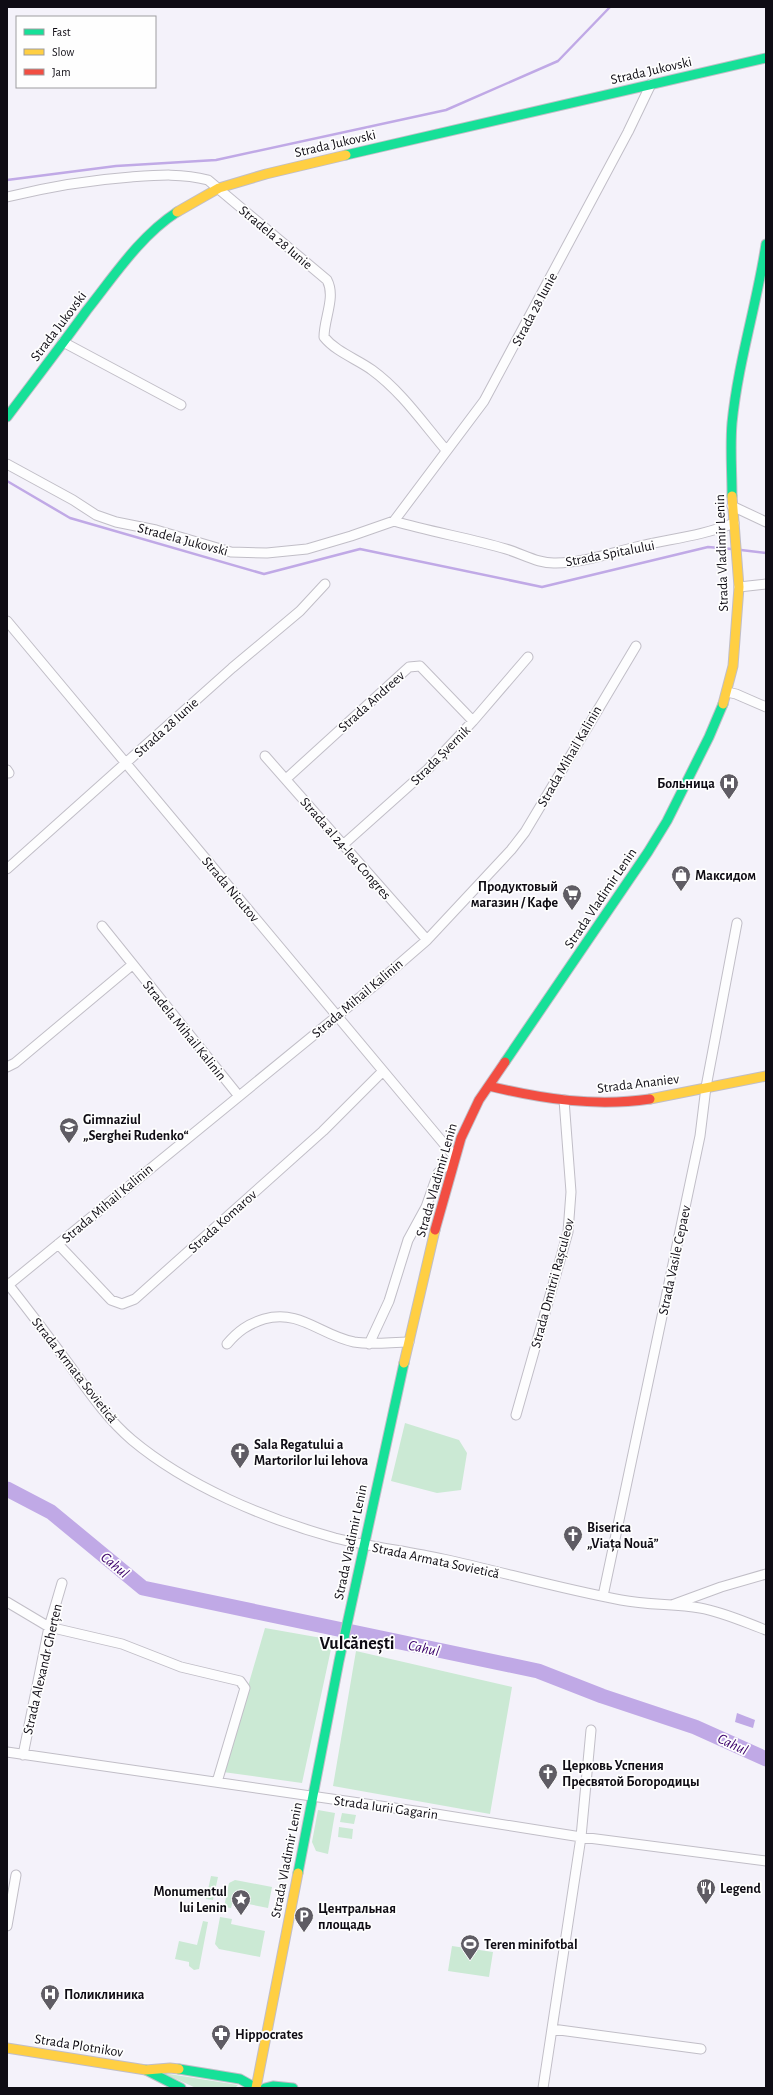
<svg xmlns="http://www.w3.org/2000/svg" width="773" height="2095" font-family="'Alegreya Sans',sans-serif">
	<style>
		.green { fill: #cbe9d4 }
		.water { fill: #c0a9e6 }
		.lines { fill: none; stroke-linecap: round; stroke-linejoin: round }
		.stream { stroke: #c0a9e6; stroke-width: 2.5 }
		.river { stroke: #c0a9e6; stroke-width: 15 }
		.street-casing { stroke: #c1bec7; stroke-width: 11 }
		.fast-casing { stroke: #c1bec7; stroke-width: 11 }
		.slow-casing { stroke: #c1bec7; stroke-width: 11 }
		.jam-casing { stroke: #c1bec7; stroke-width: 11 }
		.street { stroke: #fdfdfe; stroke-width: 9 }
		.fast { stroke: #16e098; stroke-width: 9 }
		.slow { stroke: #ffcf43; stroke-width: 9 }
		.jam { stroke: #f24e42; stroke-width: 9 }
		.labels { text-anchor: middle; stroke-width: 3.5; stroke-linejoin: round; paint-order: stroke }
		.street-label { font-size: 14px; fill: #0f0c14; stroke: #fefefe }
		.poi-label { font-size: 14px; font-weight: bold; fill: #0f0c14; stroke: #fefefe; text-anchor: start }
		.water-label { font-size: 15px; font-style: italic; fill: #3b016a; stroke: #fefefe }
		.district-label { font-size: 18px; font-weight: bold; fill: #0f0c14; stroke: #fefefe }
	</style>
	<rect width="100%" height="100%" fill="#f4f2fa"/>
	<!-- green -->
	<path class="green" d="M405,1423L459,1440L467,1453L461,1490L437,1493L391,1481Z
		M265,1628L333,1640L302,1783L223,1772Z
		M356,1651L512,1687L490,1814L333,1786Z
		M318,1810L335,1813L328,1854L316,1851L312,1842Z
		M342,1813L356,1815L354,1824L340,1822Z
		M339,1827L353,1829L352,1839L338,1837Z
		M211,1876L218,1877L213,1900L206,1899Z
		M235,1880L272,1887L268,1908L233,1901L231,1908L224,1907L229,1883Z
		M220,1917L232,1919L231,1924L265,1931L260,1957L219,1949L215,1944Z
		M203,1921L208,1922L199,1969L194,1970L189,1966V1962L175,1959L179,1941L197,1945Z
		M452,1946L493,1952L489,1977L448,1971Z
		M163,2073L238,2085L235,2088H196Z"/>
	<!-- water -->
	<path class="water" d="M737,1713L755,1720L753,1728L735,1722Z"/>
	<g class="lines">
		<!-- stream -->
		<path class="stream" d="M7,180L116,166L216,160L446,110L558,61L610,7
			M7,481L70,518L264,574L360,549L542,587L708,547L732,549
			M741,550L766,553"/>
		<!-- river -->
		<path class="river" d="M7,1489L51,1512L143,1588L538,1671L602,1696L695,1727L766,1759"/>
		<defs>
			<path id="street" d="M7,197C48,187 89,180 131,177C158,175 182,173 208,180L327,280C336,297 324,318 324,337C336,352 357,359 372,370C401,391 423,423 446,450
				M63,342L181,405
				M7,464L73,500L96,515L116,522L156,530L231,552L267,553L307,549L351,536L394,521
				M732,506L766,522
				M394,521L484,401L628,132L651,84
				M394,521C431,532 469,538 506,549C523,554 539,564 556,563C583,563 610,553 636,547C669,539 702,536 734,523
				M739,587L766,584
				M7,621L455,1157L438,1173L426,1207L408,1240L389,1301L369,1344
				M727,692L736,694L766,707
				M265,756L427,940
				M7,770L9,773
				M286,779L409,667L420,666L473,721
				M344,844L428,769L473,721L528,657
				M7,869L232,668L300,611L325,584
				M102,926L238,1095
				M7,1067L15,1063L132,965
				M58,1244L111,1300L122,1304L135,1299L323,1131L383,1071
				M7,1283C28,1309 48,1336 68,1363C87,1389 106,1418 132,1440C187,1486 266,1519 335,1538C371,1547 407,1551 443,1559C502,1572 561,1589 621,1600C647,1605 674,1604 700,1608C723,1612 744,1622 766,1630
				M7,1286L375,985L427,940L511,850L525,832L636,646
				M227,1344C238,1331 248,1324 264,1319C300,1309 320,1335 354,1342C372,1345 391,1342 409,1342
				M516,1415L568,1232L571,1192L564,1100
				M603,1596L700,1136L706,1087L737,923
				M7,1602L49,1627L122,1644L181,1667L240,1681L245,1688L217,1782
				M672,1605L721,1587L766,1574
				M7,1752L436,1814L581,1837L766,1861
				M23,1755L49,1627L62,1583
				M7,1926L16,1875
				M552,2029L701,2049
				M543,2088L581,1837L591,1730"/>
			<path id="fast" d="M346,155L766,58
				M7,417C34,381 61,346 87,310C114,276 140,236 177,212
				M732,496C732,472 730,447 732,423C738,362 757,304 766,244
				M505,1062L648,852L667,821L709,737L723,704
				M298,1873L339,1661L404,1363
				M179,2069L240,2079L256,2088
				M146,2070L181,2088
				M265,2088L273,2086L293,2088"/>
			<path id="slow" d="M177,212L219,188L266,174L346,155
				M723,704L733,666L739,587L732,496
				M650,1099L766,1076
				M404,1363L435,1230
				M7,2048L146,2070L170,2068L179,2069
				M256,2088L298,1873"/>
			<path id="jam" d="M489,1086C543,1099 595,1107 650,1099
				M435,1230L461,1138L479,1100L505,1062"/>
		</defs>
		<!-- street casing -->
		<use href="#street" class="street-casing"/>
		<!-- fast casing -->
		<use href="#fast" class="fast-casing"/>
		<!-- slow casing -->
		<use href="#slow" class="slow-casing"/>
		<!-- jam casing -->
		<use href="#jam" class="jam-casing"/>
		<!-- street -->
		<use href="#street" class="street"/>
		<!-- fast -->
		<use href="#fast" class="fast"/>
		<!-- slow -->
		<use href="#slow" class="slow"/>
		<!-- jam -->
		<use href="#jam" class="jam"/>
	</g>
	<!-- icons -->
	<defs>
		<symbol id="hospital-pin" viewBox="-11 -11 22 30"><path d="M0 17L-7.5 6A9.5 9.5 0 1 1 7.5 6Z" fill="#5f5c64" stroke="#fefefe"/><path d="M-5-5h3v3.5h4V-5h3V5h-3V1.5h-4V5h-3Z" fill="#fff"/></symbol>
		<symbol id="shop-pin" viewBox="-11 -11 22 30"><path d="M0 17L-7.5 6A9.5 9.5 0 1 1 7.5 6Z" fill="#5f5c64" stroke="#fefefe"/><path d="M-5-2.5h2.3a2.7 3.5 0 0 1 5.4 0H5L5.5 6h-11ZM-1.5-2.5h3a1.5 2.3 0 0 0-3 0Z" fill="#fff"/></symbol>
		<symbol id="supermarket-pin" viewBox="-11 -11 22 30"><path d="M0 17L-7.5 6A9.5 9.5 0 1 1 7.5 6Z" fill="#5f5c64" stroke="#fefefe"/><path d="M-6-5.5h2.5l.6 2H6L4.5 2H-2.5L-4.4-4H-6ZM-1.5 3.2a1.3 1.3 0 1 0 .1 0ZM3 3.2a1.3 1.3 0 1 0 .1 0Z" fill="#fff"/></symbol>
		<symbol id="school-pin" viewBox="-11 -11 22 30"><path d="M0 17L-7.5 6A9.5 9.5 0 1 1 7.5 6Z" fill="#5f5c64" stroke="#fefefe"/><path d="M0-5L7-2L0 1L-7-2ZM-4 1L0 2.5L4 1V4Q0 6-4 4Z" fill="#fff"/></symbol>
		<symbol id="church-pin" viewBox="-11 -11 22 30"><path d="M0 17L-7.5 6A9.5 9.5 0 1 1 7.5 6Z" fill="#5f5c64" stroke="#fefefe"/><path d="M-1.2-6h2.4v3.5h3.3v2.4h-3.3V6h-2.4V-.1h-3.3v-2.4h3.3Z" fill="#fff"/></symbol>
		<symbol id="restaurant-pin" viewBox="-11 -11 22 30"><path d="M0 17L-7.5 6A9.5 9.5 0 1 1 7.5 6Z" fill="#5f5c64" stroke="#fefefe"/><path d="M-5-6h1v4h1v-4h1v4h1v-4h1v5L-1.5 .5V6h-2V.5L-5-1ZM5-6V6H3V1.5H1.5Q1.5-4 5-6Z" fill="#fff"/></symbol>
		<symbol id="sight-pin" viewBox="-11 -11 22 30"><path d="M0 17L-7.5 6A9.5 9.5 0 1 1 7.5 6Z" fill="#5f5c64" stroke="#fefefe"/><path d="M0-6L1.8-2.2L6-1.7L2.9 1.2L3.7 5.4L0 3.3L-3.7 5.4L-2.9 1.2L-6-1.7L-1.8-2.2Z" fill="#fff"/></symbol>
		<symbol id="parking-pin" viewBox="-11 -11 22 30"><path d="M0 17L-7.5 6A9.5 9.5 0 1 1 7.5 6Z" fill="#5f5c64" stroke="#fefefe"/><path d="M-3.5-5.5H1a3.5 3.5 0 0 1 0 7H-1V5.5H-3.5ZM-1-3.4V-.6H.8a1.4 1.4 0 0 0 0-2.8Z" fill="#fff"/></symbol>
		<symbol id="stadium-pin" viewBox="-11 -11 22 30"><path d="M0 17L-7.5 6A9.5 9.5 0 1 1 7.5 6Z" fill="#5f5c64" stroke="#fefefe"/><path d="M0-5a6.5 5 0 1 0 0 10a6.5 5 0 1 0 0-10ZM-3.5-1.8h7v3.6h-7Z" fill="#fff"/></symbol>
		<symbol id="pharmacy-pin" viewBox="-11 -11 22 30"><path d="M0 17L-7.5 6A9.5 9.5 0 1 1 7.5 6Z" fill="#5f5c64" stroke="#fefefe"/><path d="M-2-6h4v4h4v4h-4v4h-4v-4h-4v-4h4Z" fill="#fff"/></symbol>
	</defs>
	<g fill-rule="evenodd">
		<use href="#hospital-pin" x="718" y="772" width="22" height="30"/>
		<use href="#shop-pin" x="670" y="864" width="22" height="30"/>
		<use href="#supermarket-pin" x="561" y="883" width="22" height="30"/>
		<use href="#school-pin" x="58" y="1116" width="22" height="30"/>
		<use href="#church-pin" x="229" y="1441" width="22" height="30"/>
		<use href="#church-pin" x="562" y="1524" width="22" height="30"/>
		<use href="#church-pin" x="537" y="1762" width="22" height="30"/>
		<use href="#restaurant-pin" x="695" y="1877" width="22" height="30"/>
		<use href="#sight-pin" x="230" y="1888" width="22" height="30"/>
		<use href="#parking-pin" x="293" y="1905" width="22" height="30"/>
		<use href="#stadium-pin" x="459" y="1933" width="22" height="30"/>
		<use href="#hospital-pin" x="39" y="1983" width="22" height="30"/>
		<use href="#pharmacy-pin" x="210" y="2023" width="22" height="30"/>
	</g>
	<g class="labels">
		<!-- street labels -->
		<g class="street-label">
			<text transform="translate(651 70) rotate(-13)" y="5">Strada Jukovski</text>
			<text transform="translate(335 143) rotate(-13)" y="5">Strada Jukovski</text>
			<text transform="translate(276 237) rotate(40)" y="5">Stradela 28 Iunie</text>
			<text transform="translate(534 309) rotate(-62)" y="5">Strada 28 Iunie</text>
			<text transform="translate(58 326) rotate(-53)" y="5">Strada Jukovski</text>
			<text transform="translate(183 539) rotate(15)" y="5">Stradela Jukovski</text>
			<text transform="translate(610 553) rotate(-11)" y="5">Strada Spitalului</text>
			<text transform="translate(721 553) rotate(-92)" y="5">Strada Vladimir Lenin</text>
			<text transform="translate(371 701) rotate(-42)" y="5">Strada Andreev</text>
			<text transform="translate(166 727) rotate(-42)" y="5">Strada 28 Iunie</text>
			<text transform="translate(440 755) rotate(-45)" y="5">Strada Șvernik</text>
			<text transform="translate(569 756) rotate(-60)" y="5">Strada Mihail Kalinin</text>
			<text transform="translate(346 848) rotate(49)" y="5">Strada al 24-lea Congres</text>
			<text transform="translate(231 889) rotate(50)" y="5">Strada Nicutov</text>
			<text transform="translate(600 898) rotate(-56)" y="5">Strada Vladimir Lenin</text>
			<text transform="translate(357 998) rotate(-40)" y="5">Strada Mihail Kalinin</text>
			<text transform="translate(185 1030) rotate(51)" y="5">Stradela Mihail Kalinin</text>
			<text transform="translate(638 1083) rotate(-7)" y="5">Strada Ananiev</text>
			<text transform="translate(436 1180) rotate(-74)" y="5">Strada Vladimir Lenin</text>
			<text transform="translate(107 1203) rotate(-40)" y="5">Strada Mihail Kalinin</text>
			<text transform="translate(222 1221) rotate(-42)" y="5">Strada Komarov</text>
			<text transform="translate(674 1260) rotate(-78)" y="5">Strada Vasile Cepaev</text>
			<text transform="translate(552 1283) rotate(-75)" y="5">Strada Dmitrii Rașculeov</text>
			<text transform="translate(75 1370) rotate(52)" y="5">Strada Armata Sovietică</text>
			<text transform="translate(350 1542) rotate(-78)" y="5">Strada Vladimir Lenin</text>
			<text transform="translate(436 1560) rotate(12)" y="5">Strada Armata Sovietică</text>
			<text transform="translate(42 1669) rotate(-77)" y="5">Strada Alexandr Gherțen</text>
			<text transform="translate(386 1807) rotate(8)" y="5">Strada Iurii Gagarin</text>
			<text transform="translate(286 1860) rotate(-79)" y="5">Strada Vladimir Lenin</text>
			<text transform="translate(79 2045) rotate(9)" y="5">Strada Plotnikov</text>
		</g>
		<!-- poi labels -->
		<g class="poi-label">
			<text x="715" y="788" text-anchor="end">Больница</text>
			<text x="695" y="880">Максидом</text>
			<text x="558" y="891" text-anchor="end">Продуктовый<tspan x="558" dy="16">магазин / Кафе</tspan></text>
			<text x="83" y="1124">Gimnaziul<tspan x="83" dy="16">„Serghei Rudenko“</tspan></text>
			<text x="254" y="1449">Sala Regatului a<tspan x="254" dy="16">Martorilor lui Iehova</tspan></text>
			<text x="587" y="1532">Biserica<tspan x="587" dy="16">„Viața Nouă”</tspan></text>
			<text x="562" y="1770">Церковь Успения<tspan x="562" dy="16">Пресвятой Богородицы</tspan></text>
			<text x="720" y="1893">Legend</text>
			<text x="227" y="1896" text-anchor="end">Monumentul<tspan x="227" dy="16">lui Lenin</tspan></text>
			<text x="318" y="1913">Центральная<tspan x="318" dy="16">площадь</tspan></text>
			<text x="484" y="1949">Teren minifotbal</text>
			<text x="64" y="1999">Поликлиника</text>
			<text x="235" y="2039">Hippocrates</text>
		</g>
		<!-- water labels -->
		<g class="water-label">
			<text transform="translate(115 1565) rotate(40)" y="5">Cahul</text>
			<text transform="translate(424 1648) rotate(12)" y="5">Cahul</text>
			<text transform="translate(733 1744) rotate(25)" y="5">Cahul</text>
		</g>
		<!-- district labels -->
		<g class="district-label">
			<text x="357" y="1649">Vulcănești</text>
		</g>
	</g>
	<!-- border -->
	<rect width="773" height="2095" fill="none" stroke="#0f0c14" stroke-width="16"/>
	<!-- legend -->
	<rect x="16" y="16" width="140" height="72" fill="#fefefe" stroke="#9e9da0"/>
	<rect x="24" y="29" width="20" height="6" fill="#16e098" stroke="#9e9da0"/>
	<text x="52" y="36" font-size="12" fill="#0f0c14">Fast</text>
	<rect x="24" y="49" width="20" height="6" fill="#ffcf43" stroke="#9e9da0"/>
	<text x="52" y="56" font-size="12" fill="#0f0c14">Slow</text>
	<rect x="24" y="69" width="20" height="6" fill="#f24e42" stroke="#9e9da0"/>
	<text x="52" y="76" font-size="12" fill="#0f0c14">Jam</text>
</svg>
